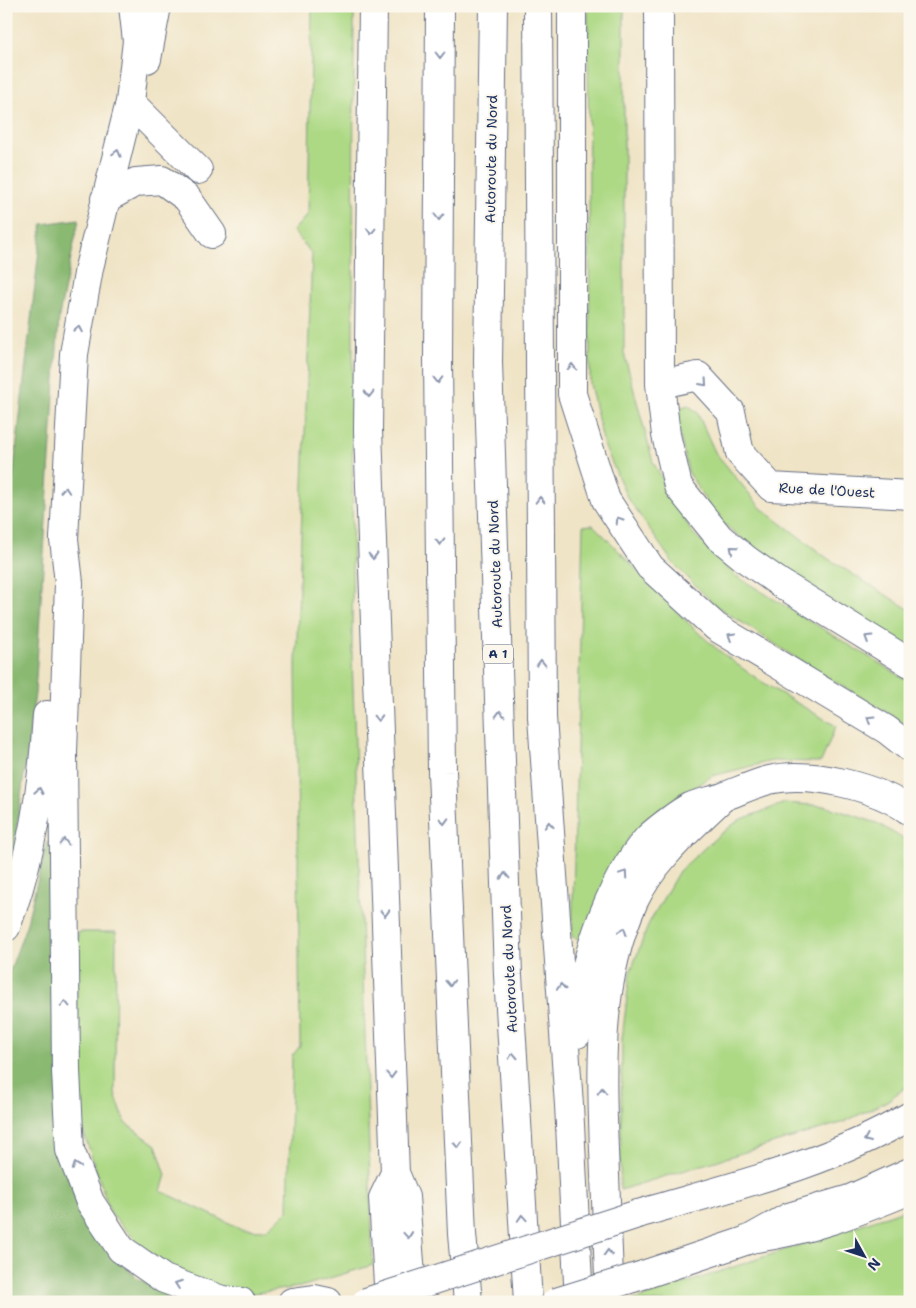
<svg xmlns="http://www.w3.org/2000/svg" width="916" height="1308" font-family="'Shantell Sans',sans-serif">
	<style>
		.green { fill: #add985; stroke: #648472 }
		.forest { fill: #8ab972; stroke: #527468 }
		.lines { fill: none; stroke-linecap: round; stroke-linejoin: round }
		.minor-casing { stroke: #666e82; stroke-width: 30 }
		.highway-casing { stroke: #666e82; stroke-width: 30 }
		.minor { stroke: #fff; stroke-width: 28 }
		.highway { stroke: #fff; stroke-width: 28 }
		.highway-bridge-casing { stroke: #666e82; stroke-width: 30; stroke-linecap: butt }
		.highway-bridge { stroke: #fff; stroke-width: 28 }
		.oneway { stroke: #8d97ae }
		.labels { text-anchor: middle; stroke-width: 4; stroke-linejoin: round; paint-order: stroke }
		.shield { fill: #fbf7ec; stroke: #5e6b89; stroke-width: 1 }
		.shield-label { font-size: 12px; font-weight: bold; fill: #1b2f5e }
		.street-label { font-size: 14px; fill: #1b2f5e; stroke: #fbf7ec }
	</style>
	<rect width="100%" height="100%" fill="#fbf7ec"/>
	<filter id="ink" filterUnits="userSpaceOnUse"><feTurbulence type="fractalNoise" baseFrequency=".02" numOctaves="2"/><feDisplacementMap in="SourceGraphic" scale="10" xChannelSelector="R" yChannelSelector="G"/><feConvolveMatrix kernelMatrix="1 2 1 2 8 2 1 2 1" color-interpolation-filters="sRGB"/></filter>
	<filter id="wash" filterUnits="userSpaceOnUse"><feTurbulence type="fractalNoise" baseFrequency=".0096" numOctaves="4" result="noise"/><feDisplacementMap in="SourceGraphic" scale="20" xChannelSelector="R" yChannelSelector="G"/><feGaussianBlur stdDeviation="1.12" result="paint"/><feColorMatrix in="noise" values="0 0 0 0 0 0 0 0 0 0 0 0 0 0 0 0 0 1.4 0 .05"/><feComposite in="paint" operator="in"/></filter>
	<g filter="url(#wash)">
		<rect width="100%" height="100%" fill="#f0e4c6"/>
		<!-- green -->
		<path class="green" d="M312,6H354L352,658L373,1265L300,1287L241,1295L189,1277L145,1250L111,1214L74,1104L78,932H116L115,1093L125,1123L156,1145L166,1175L161,1191L242,1229L266,1230L288,1211L292,1056L300,1046L296,664L312,254L293,231L308,214Z
			M588,6H624V353L653,462L691,531L736,576L910,682V729L899,720L807,665L715,605L673,563L627,497L604,445L590,384Z
			M688,405L697,412L715,452L761,508L827,558L910,610V648L785,572L716,518L688,471L676,417L682,407Z
			M593,525C640,570 682,624 735,663C767,687 803,706 836,726L821,762L772,761L712,776L664,806L630,836L603,888L581,939L572,937L583,526Z
			M785,803L825,806L877,823L910,843V1084L887,1101L844,1122L620,1190L622,1039L630,973L649,923L679,871L719,835L739,820Z
			M910,1208V1302H629Z"/>
		<!-- forest -->
		<path class="forest" d="M79,219L59,316L35,694L13,855L6,874V538L42,224Z
			M47,842L53,847L60,1135L107,1249L137,1278L179,1302H6V982L26,926Z"/>
	</g>
	<g filter="url(#ink)">
		<g class="lines">
			<defs>
				<path id="minor" d="M659,6L660,384L666,435L678,486L719,537L747,560L780,583L910,663
					M147,59L157,6
					M130,102L198,170
					M105,199L136,182L162,180L187,198L212,234
					M660,384L698,376L731,412L740,453L771,487L910,495
					M64,539L74,354L89,268L130,102L137,41L133,6
					M749,1239C809,1231 855,1213 910,1190
					M610,1302C608,1251 606,1201 604,1150C601,1066 598,980 634,901C654,859 690,829 722,798"/>
				<path id="highway" d="M373,6L368,430L395,1173L405,1197L413,1302
					M440,6L438,358L442,772L462,1234L468,1302
					M493,6L488,362L508,975L528,1302
					M538,6L542,717L569,1105L579,1302
					M572,6V394L606,500L650,567L716,627L887,730L910,748
					M64,539L69,583L63,752L66,1071L70,1150L90,1202L121,1249L164,1279L222,1300L241,1302
					M6,927C31,860 43,786 47,715
					M577,1034C577,975 608,882 648,838C656,830 680,812 690,807C701,802 713,801 723,797C739,791 753,784 769,780C810,770 877,787 910,811
					M638,1214C730,1187 827,1165 910,1116
					M643,1275L748,1240L789,1217L850,1199L910,1172
					M292,1302L314,1299L328,1302
					M389,1302L383,1198L395,1173"/>
			</defs>
			<!-- minor casing -->
			<use href="#minor" class="minor-casing"/>
			<!-- highway casing -->
			<use href="#highway" class="highway-casing"/>
			<!-- minor -->
			<use href="#minor" class="minor"/>
			<!-- highway -->
			<use href="#highway" class="highway"/>
			<defs>
				<path id="highway-bridge" d="M366,1302L638,1214
					M556,1302L643,1275"/>
			</defs>
			<!-- highway-bridge casing -->
			<use href="#highway-bridge" class="highway-bridge-casing"/>
			<!-- highway-bridge -->
			<use href="#highway-bridge" class="highway-bridge"/>
		</g>
		<!-- one-way arrows -->
		<defs><path id="oneway-chevron" d="M-2-3.5L2.5 0L-2 3.5" fill="none" stroke-width="1.6" stroke-linecap="round" stroke-linejoin="round" transform="scale(1.25)"/></defs>
		<g class="oneway">
			<use href="#oneway-chevron" transform="translate(440 55) rotate(90)"/>
			<use href="#oneway-chevron" transform="translate(117 153) rotate(-75)"/>
			<use href="#oneway-chevron" transform="translate(439 217) rotate(90)"/>
			<use href="#oneway-chevron" transform="translate(371 231) rotate(91)"/>
			<use href="#oneway-chevron" transform="translate(78 329) rotate(-80)"/>
			<use href="#oneway-chevron" transform="translate(572 367) rotate(-90)"/>
			<use href="#oneway-chevron" transform="translate(438 380) rotate(89)"/>
			<use href="#oneway-chevron" transform="translate(704 383) rotate(48)"/>
			<use href="#oneway-chevron" transform="translate(369 394) rotate(91)"/>
			<use href="#oneway-chevron" transform="translate(65 490) rotate(-86)"/>
			<use href="#oneway-chevron" transform="translate(540 500) rotate(-91)"/>
			<use href="#oneway-chevron" transform="translate(619 520) rotate(-123)"/>
			<use href="#oneway-chevron" transform="translate(440 542) rotate(89)"/>
			<use href="#oneway-chevron" transform="translate(733 549) rotate(-140)"/>
			<use href="#oneway-chevron" transform="translate(373 556) rotate(88)"/>
			<use href="#oneway-chevron" transform="translate(731 636) rotate(-149)"/>
			<use href="#oneway-chevron" transform="translate(868 638) rotate(-148)"/>
			<use href="#oneway-chevron" transform="translate(541 663) rotate(-91)"/>
			<use href="#oneway-chevron" transform="translate(500 714) rotate(-92)"/>
			<use href="#oneway-chevron" transform="translate(378 718) rotate(88)"/>
			<use href="#oneway-chevron" transform="translate(870 719) rotate(-148)"/>
			<use href="#oneway-chevron" transform="translate(39 791) rotate(-80)"/>
			<use href="#oneway-chevron" transform="translate(444 821) rotate(88)"/>
			<use href="#oneway-chevron" transform="translate(549 825) rotate(-94)"/>
			<use href="#oneway-chevron" transform="translate(64 842) rotate(-90)"/>
			<use href="#oneway-chevron" transform="translate(624 874) rotate(-56)"/>
			<use href="#oneway-chevron" transform="translate(505 876) rotate(-92)"/>
			<use href="#oneway-chevron" transform="translate(385 913) rotate(88)"/>
			<use href="#oneway-chevron" transform="translate(623 931) rotate(-70)"/>
			<use href="#oneway-chevron" transform="translate(450 983) rotate(87)"/>
			<use href="#oneway-chevron" transform="translate(561 987) rotate(-94)"/>
			<use href="#oneway-chevron" transform="translate(65 1004) rotate(-91)"/>
			<use href="#oneway-chevron" transform="translate(513 1056) rotate(-93)"/>
			<use href="#oneway-chevron" transform="translate(391 1075) rotate(88)"/>
			<use href="#oneway-chevron" transform="translate(602 1091) rotate(-92)"/>
			<use href="#oneway-chevron" transform="translate(867 1139) rotate(157)"/>
			<use href="#oneway-chevron" transform="translate(458 1145) rotate(87)"/>
			<use href="#oneway-chevron" transform="translate(76 1166) rotate(-110)"/>
			<use href="#oneway-chevron" transform="translate(522 1218) rotate(-94)"/>
			<use href="#oneway-chevron" transform="translate(408 1235) rotate(85)"/>
			<use href="#oneway-chevron" transform="translate(608 1253) rotate(-92)"/>
			<use href="#oneway-chevron" transform="translate(178 1284) rotate(-160)"/>
		</g>
	</g>
	<g class="labels">
		<!-- shield labels -->
		<rect class="shield" x="483" y="644.5" width="30" height="19" rx="4"/>
		<g class="shield-label">
			<text x="498" y="658">A 1</text>
		</g>
		<!-- street labels -->
		<g class="street-label">
			<text transform="translate(491 159) rotate(-89)" y="5">Autoroute du Nord</text>
			<text transform="translate(827 490) rotate(3)" y="5">Rue de l'Ouest</text>
			<text transform="translate(495 564) rotate(-92)" y="5">Autoroute du Nord</text>
			<text transform="translate(509 969) rotate(-93)" y="5">Autoroute du Nord</text>
		</g>
	</g>
	<!-- margin -->
	<rect width="916" height="1308" fill="none" stroke="#fbf7ec" stroke-width="25"/>
	<!-- north arrow -->
	<g transform="translate(864 1256) rotate(130)" stroke="#fbf7ec" stroke-width="4" paint-order="stroke">
	<path d="M0-4L9 19L0 12L-9 19Z" fill="#1b2f5e"/>
	<text y="-8" font-size="14" font-weight="bold" text-anchor="middle" fill="#1b2f5e">N</text>
	</g>
</svg>
